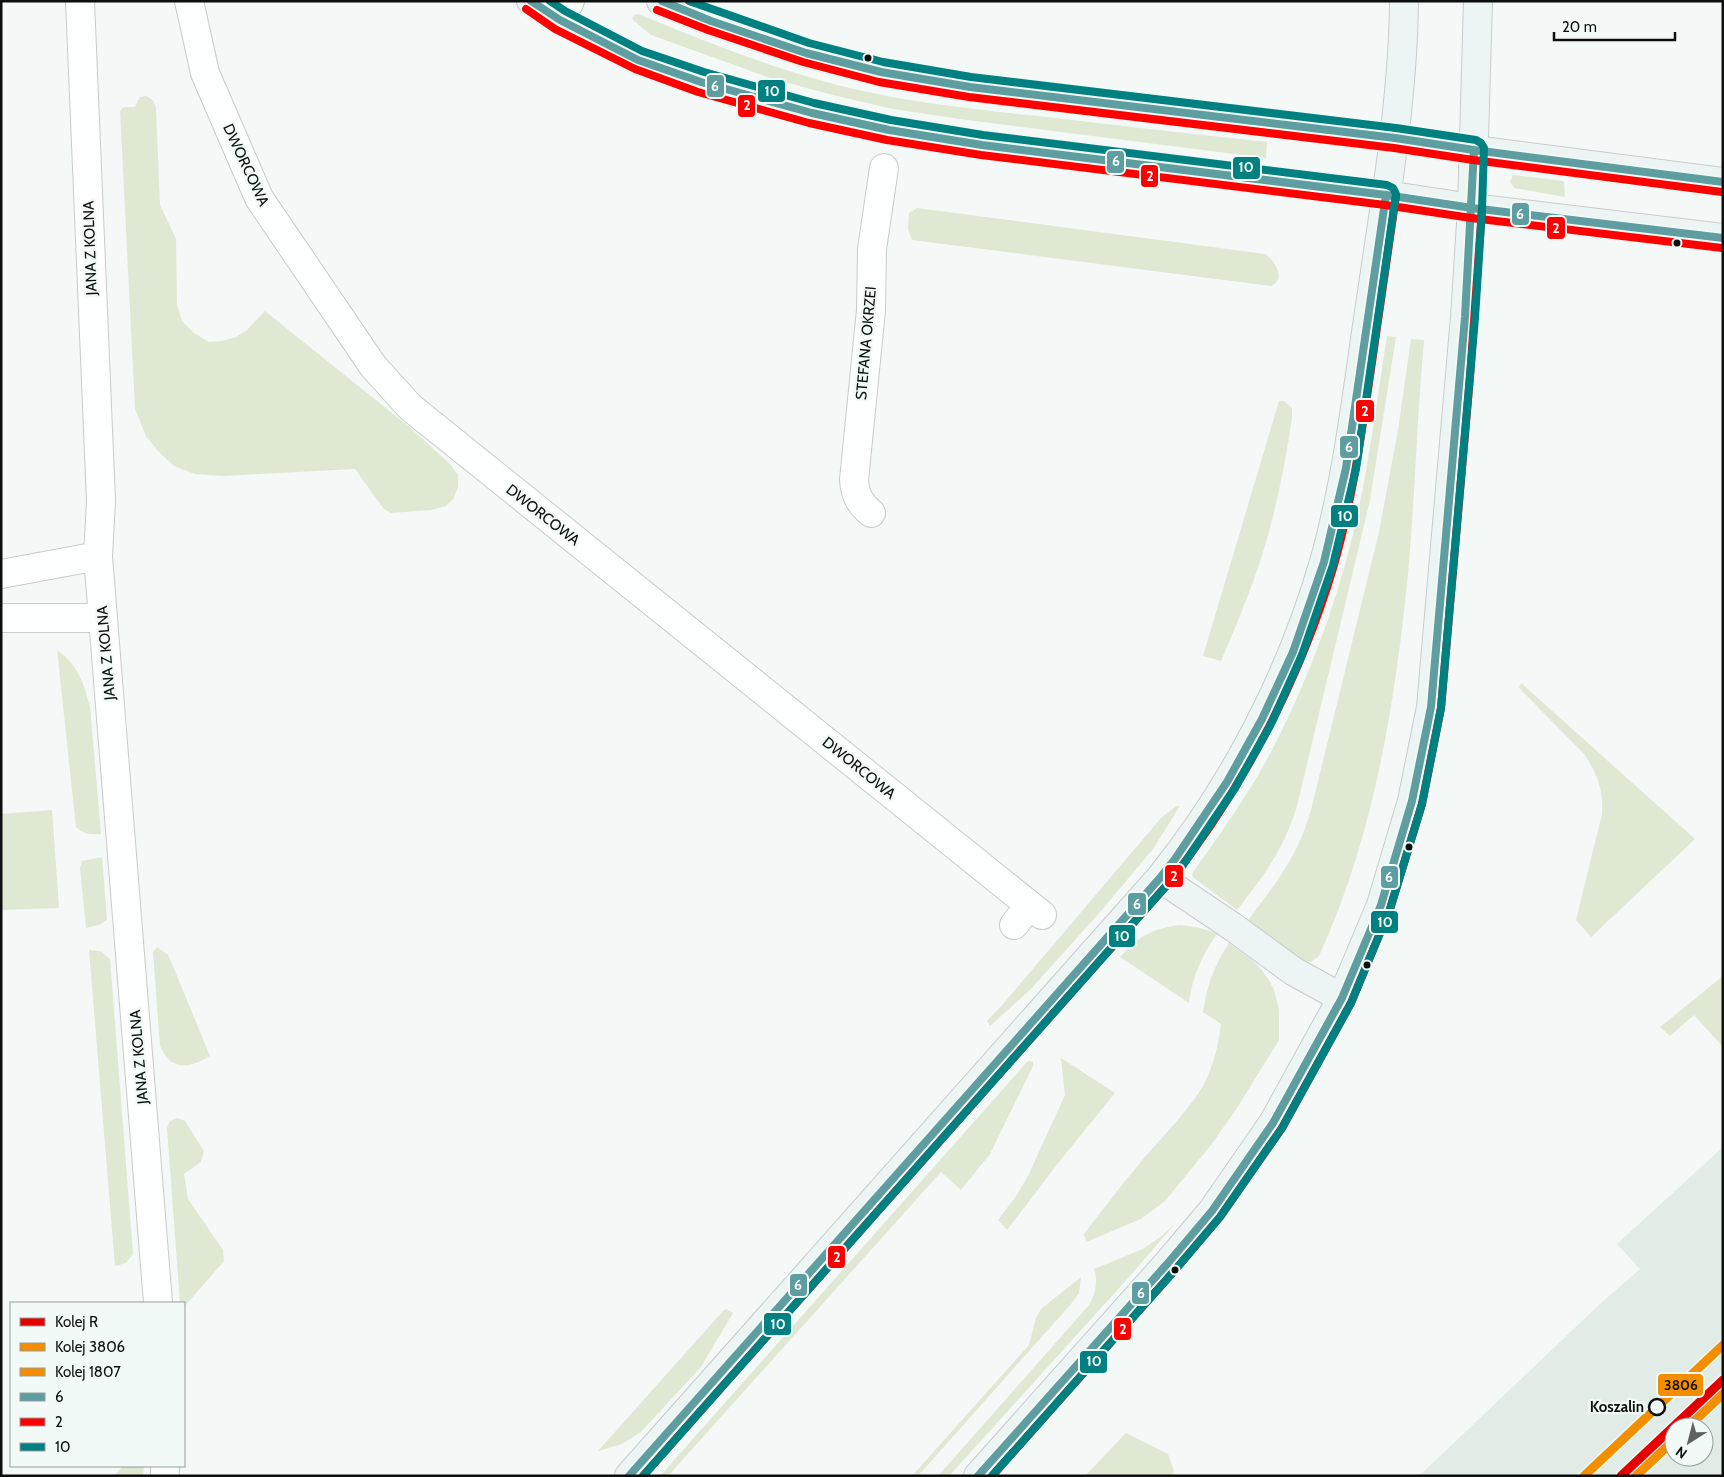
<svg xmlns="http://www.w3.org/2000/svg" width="1724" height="1477" font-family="Cabin,sans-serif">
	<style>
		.built { fill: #e1ece7; fill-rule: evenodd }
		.green { fill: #dfe8d3 }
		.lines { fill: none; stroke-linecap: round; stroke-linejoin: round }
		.street-casing { stroke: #c8cbca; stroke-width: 30 }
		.secondary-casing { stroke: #c8cbca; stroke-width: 30 }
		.street { stroke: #fdfefe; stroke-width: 28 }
		.secondary { stroke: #edf5f4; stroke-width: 28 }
		.bus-1-casing { stroke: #f2faf7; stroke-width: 11 }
		.bus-2-casing { stroke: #f2faf7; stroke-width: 11 }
		.bus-3-casing { stroke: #f2faf7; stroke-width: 11 }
		.bus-1 { stroke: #5f9ea0; stroke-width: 8 }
		.bus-2 { stroke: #f00; stroke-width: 8 }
		.bus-3 { stroke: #008080; stroke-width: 8 }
		.rail-1-casing { stroke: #f2faf7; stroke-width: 12 }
		.rail-2-casing { stroke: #f2faf7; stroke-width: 12 }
		.rail-3-casing { stroke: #f2faf7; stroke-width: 12 }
		.rail-1 { stroke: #e50000; stroke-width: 9 }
		.rail-2 { stroke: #f38e01; stroke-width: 9 }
		.rail-3 { stroke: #f38e01; stroke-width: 9 }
		.bus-dot { fill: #0c0f0e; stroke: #f2faf7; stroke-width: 2 }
		.stop-dot { fill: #f2faf7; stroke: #0c0f0e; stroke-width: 2.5 }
		.labels { text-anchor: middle; stroke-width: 4.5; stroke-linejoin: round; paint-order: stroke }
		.street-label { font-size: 15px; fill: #0c0f0e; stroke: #f2faf7 }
		.stop-label { font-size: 15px; font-weight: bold; fill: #0c0f0e; stroke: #f2faf7; text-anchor: end }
		.line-badge { stroke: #f2faf7; stroke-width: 2 }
		.badge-label { font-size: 14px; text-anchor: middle; font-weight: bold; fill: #fff }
		.pale-badge-label { font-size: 14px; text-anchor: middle; font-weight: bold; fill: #111 }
	</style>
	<rect width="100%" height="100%" fill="#f4f8f6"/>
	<!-- built -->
	<path class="built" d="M1723,1147V1476H1419L1601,1303L1640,1269L1617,1244ZM1674,1427H1704V1457H1674Z"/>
	<!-- green -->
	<path class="green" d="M638,14C703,41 769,67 837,85C903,102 971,109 1038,116C1115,125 1191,134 1267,142L1266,158L967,120L893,109L833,95L773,79L651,35L634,21L632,18L634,15Z
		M146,96L153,100L156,108L160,205L176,239L177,305L182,321L194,333L209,342L222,341L236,337L247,330L265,311L408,426L450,464L458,475V487L453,499L446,506L431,510L391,513L384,509L355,469L223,476L195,474L174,466L158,451L146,436L135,409L120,111L123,107H135L140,97Z
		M1513,175L1564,181L1565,197L1514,188L1510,182Z
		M917,208L1265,254C1276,261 1286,280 1271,286L912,240L908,229L909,213Z
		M1387,336L1396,337L1370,500L1297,806C1283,851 1265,874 1237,910L1194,878L1192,875L1193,872C1213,844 1233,816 1251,787C1294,717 1331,622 1351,542C1368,475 1376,405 1387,336Z
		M1411,339L1424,340C1417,418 1415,496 1408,574C1395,704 1374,836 1319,956L1311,962L1300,960L1248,920C1277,882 1298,856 1311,810L1379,532L1398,430Z
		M1279,401H1284L1292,408V418C1286,459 1278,499 1267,539C1255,581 1238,621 1221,661L1203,656Z
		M57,650C77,664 84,683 90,707L101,834C90,835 84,834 76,827Z
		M1521,683L1695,839L1591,937L1576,920L1602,814C1604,791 1597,774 1585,755L1519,688Z
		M1176,806H1180L1153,849L1101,911L1030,990L990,1026L987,1021L1003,1004L1161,818Z
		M52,810L59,908L1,910V814Z
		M102,857L107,920L99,925L86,928L80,868L82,861Z
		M1179,925C1193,926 1204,928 1217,934C1202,955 1192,977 1189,1003L1120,957C1139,936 1151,929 1179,925Z
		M1229,943L1251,959L1261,969L1270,982L1274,990L1279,1010V1040L1237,1108L1211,1145L1165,1201L1141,1219L1086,1242L1084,1234C1102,1210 1120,1187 1139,1164C1159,1140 1193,1107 1206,1080C1214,1062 1219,1043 1221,1024L1203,1012C1207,986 1214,965 1229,943Z
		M157,947L168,955L170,959L210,1056C190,1068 171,1072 160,1046L153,952Z
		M89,950L100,951L110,959L133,1254L126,1263L115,1266Z
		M1723,976V1047L1694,1015L1670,1036L1660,1027Z
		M1061,1058L1115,1093L1059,1162L1007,1230L998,1220L1016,1196L1028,1176L1065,1095Z
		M1028,1061L1033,1062V1066L990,1154L961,1190L941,1172L668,1476H660Z
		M177,1118L185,1121L204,1151L201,1162L184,1174L188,1199L223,1250L224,1261L184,1307V1303H180L167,1128L170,1121Z
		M1174,1225L1130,1276L949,1476H938L1089,1305C1096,1294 1098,1281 1094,1269L1143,1249L1160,1237Z
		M1081,1277L1079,1293L1071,1304L918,1476H912L1029,1345L1036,1318L1041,1309Z
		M726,1309L733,1313L701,1367L641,1432L622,1444L598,1451L723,1311Z
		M1126,1433L1168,1454L1174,1471L1172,1476H1085Z
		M123,1466H144L143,1476H114Z"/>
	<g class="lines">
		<defs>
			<path id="street" d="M80,1L101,501L98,556L158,1303
				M189,1L205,73L259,198L373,366L410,407L1042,915
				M560,20L570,1
				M871,513C860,504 855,495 854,480L871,310L872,249L884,168
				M1,574L98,556
				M1,618H103
				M1014,925L1030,905
				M165,1476V1466"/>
			<path id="secondary" d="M531,1L560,20L638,60L701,82L812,113L889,130L982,145L1386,195L1472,208L1723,238
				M661,1L711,21L806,53L881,72L970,87L1395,138L1474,150L1723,182
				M1160,878L1233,927L1293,971L1342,998
				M629,1476L1160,878C1234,786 1291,676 1324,562C1349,474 1358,382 1372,292C1386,196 1403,99 1404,1
				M978,1476L1168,1263L1212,1211L1273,1123L1342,998L1381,905L1412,801L1431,707L1465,317L1472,208L1478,1"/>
		</defs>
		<!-- street casing -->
		<use href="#street" class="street-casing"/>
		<!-- secondary casing -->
		<use href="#secondary" class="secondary-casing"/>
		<!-- street -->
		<use href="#street" class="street"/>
		<!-- secondary -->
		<use href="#secondary" class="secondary"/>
		<defs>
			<path id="bus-1" d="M531,1L560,20L638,60L701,82L812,113L889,130L982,145L1386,195L1472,208L1723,238
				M662,1L711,21L806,53L881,72L970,87L1395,138L1474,150L1723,182
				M629,1476L1160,878L1175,859L1227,782L1262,719L1293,652L1324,562L1346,468L1386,195
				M978,1476L1168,1263L1212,1211L1273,1123L1342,998L1381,905L1412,801L1431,707L1465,317L1474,150"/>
			<path id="bus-2" d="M526,9L555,29L635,69L698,92L809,123L887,140L981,155L1385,205L1471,218L1722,248
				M657,10L708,30L803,62L879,82L969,97L1394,148L1473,160L1722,192
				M643,1476L1167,885C1242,791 1300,680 1334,565C1351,506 1360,444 1369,383C1378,321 1387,259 1396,196
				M992,1476L1175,1270L1220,1217L1282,1128L1351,1003L1390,909L1422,804L1441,708L1470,377L1482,209"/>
			<path id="bus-3" d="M550,1L565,11L642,51L704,72L814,103L891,120L983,135L1387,185L1393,188L1396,194L1356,469L1333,565L1302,655L1271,724L1235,788L1183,865L1167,885L643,1476
				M689,1L809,43L883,62L971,77L1396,128L1476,140L1481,143L1484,148L1482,209L1475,318L1441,708L1422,804L1390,909L1351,1003L1282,1128L1220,1217L1175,1270L992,1476"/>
		</defs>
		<!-- bus-1 casing -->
		<use href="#bus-1" class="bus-1-casing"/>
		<!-- bus-2 casing -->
		<use href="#bus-2" class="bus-2-casing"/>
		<!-- bus-3 casing -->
		<use href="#bus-3" class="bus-3-casing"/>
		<!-- bus-1 -->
		<use href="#bus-1" class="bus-1"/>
		<!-- bus-2 -->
		<use href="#bus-2" class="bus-2"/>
		<!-- bus-3 -->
		<use href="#bus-3" class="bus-3"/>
		<defs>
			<path id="rail-1" d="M1621,1476L1723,1380"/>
			<path id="rail-2" d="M1584,1476L1723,1345"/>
			<path id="rail-3" d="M1688,1427L1723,1394
				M1636,1476L1674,1440"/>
		</defs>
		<!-- rail-1 casing -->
		<use href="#rail-1" class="rail-1-casing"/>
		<!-- rail-2 casing -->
		<use href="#rail-2" class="rail-2-casing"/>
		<!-- rail-3 casing -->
		<use href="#rail-3" class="rail-3-casing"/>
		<!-- rail-1 -->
		<use href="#rail-1" class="rail-1"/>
		<!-- rail-2 -->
		<use href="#rail-2" class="rail-2"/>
		<!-- rail-3 -->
		<use href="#rail-3" class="rail-3"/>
	</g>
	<!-- markers -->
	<g class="bus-dot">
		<circle cx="868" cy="58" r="4.5"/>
		<circle cx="1677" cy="243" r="4.5"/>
		<circle cx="1409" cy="847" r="4.5"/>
		<circle cx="1367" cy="965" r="4.5"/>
		<circle cx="1175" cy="1270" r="4.5"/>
	</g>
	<circle class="stop-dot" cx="1657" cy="1407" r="8"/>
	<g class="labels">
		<!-- street labels -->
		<g class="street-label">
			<text transform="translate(246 165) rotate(65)" y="5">DWORCOWA</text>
			<text transform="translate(90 248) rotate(-92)" y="5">JANA Z KOLNA</text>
			<text transform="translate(866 343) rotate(-85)" y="5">STEFANA OKRZEI</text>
			<text transform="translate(543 515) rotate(38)" y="5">DWORCOWA</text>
			<text transform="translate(106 653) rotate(-95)" y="5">JANA Z KOLNA</text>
			<text transform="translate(859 768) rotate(39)" y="5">DWORCOWA</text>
			<text transform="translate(139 1057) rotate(-95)" y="5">JANA Z KOLNA</text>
		</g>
		<!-- stop labels -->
		<g class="stop-label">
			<text x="1644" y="1412">Koszalin</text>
		</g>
	</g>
	<g class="line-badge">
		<rect x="706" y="74" width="19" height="24" rx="5" fill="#5f9ea0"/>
		<rect x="757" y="79" width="29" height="24" rx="5" fill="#008080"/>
		<rect x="737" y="94" width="19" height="24" rx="5" fill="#f00"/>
		<rect x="1106" y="150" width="19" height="24" rx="5" fill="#5f9ea0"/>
		<rect x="1232" y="156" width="29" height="24" rx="5" fill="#008080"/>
		<rect x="1140" y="164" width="19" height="24" rx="5" fill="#f00"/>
		<rect x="1511" y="202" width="19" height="24" rx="5" fill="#5f9ea0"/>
		<rect x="1546" y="216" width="20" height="24" rx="5" fill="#f00"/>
		<rect x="1355" y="399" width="20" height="24" rx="5" fill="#f00"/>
		<rect x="1339" y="435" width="20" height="24" rx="5" fill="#5f9ea0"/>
		<rect x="1330" y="504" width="29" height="24" rx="5" fill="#008080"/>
		<rect x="1164" y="864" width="20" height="24" rx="5" fill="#f00"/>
		<rect x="1380" y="865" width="19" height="24" rx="5" fill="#5f9ea0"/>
		<rect x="1127" y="892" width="20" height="24" rx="5" fill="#5f9ea0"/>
		<rect x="1370" y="910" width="29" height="24" rx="5" fill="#008080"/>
		<rect x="1108" y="924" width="28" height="24" rx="5" fill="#008080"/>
		<rect x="827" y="1245" width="19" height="24" rx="5" fill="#f00"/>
		<rect x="789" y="1273" width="19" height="24" rx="5" fill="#5f9ea0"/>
		<rect x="1131" y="1281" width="19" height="24" rx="5" fill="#5f9ea0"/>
		<rect x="763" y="1312" width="29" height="24" rx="5" fill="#008080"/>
		<rect x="1113" y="1317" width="19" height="24" rx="5" fill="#f00"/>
		<rect x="1079" y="1350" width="29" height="24" rx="5" fill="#008080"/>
		<rect x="1657" y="1373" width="47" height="24" rx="5" fill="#f38e01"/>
	</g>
	<g class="badge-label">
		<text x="715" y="91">6</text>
		<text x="772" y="96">10</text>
		<text x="747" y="110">2</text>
		<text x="1116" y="166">6</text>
		<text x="1246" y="172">10</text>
		<text x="1150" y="181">2</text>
		<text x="1520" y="219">6</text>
		<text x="1556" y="233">2</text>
		<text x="1365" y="416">2</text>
		<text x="1349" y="452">6</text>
		<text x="1345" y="521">10</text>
		<text x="1174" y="881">2</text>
		<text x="1389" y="882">6</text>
		<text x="1137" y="909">6</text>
		<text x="1385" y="927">10</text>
		<text x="1122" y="941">10</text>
		<text x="837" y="1262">2</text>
		<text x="798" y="1290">6</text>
		<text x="1141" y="1298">6</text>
		<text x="778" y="1329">10</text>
		<text x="1123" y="1334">2</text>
		<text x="1094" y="1366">10</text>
	</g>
	<g class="pale-badge-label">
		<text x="1681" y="1390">3806</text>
	</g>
	<!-- border -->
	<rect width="1724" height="1477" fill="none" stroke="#0c0f0e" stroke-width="5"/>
	<!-- legend -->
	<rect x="10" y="1302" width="175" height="165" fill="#f2faf7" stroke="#969c9a"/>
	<rect x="20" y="1318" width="25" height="8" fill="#e50000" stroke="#969c9a"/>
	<text x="55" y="1327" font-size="15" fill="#0c0f0e">Kolej R</text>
	<rect x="20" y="1343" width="25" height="8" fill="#f38e01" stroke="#969c9a"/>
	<text x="55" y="1352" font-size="15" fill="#0c0f0e">Kolej 3806</text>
	<rect x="20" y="1368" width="25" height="8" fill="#f38e01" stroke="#969c9a"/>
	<text x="55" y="1377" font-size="15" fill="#0c0f0e">Kolej 1807</text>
	<rect x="20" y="1393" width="25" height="8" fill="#5f9ea0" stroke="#969c9a"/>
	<text x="55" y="1402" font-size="15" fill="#0c0f0e">6</text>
	<rect x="20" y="1418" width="25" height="8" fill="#ff0000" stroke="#969c9a"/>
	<text x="55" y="1427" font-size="15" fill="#0c0f0e">2</text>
	<rect x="20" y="1443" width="25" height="8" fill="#008080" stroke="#969c9a"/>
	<text x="55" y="1452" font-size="15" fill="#0c0f0e">10</text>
	<!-- north arrow -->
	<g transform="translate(1689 1442) rotate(216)"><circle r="24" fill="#f2faf7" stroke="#969c9a"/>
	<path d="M0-4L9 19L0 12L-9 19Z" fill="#5d615f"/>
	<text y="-8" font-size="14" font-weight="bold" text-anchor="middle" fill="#0c0f0e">N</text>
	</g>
	<!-- scale -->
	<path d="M1554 32v8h121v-8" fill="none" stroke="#0c0f0e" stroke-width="2.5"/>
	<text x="1562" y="32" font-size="15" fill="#0c0f0e" stroke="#f2faf7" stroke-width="4" paint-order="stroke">20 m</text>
</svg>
